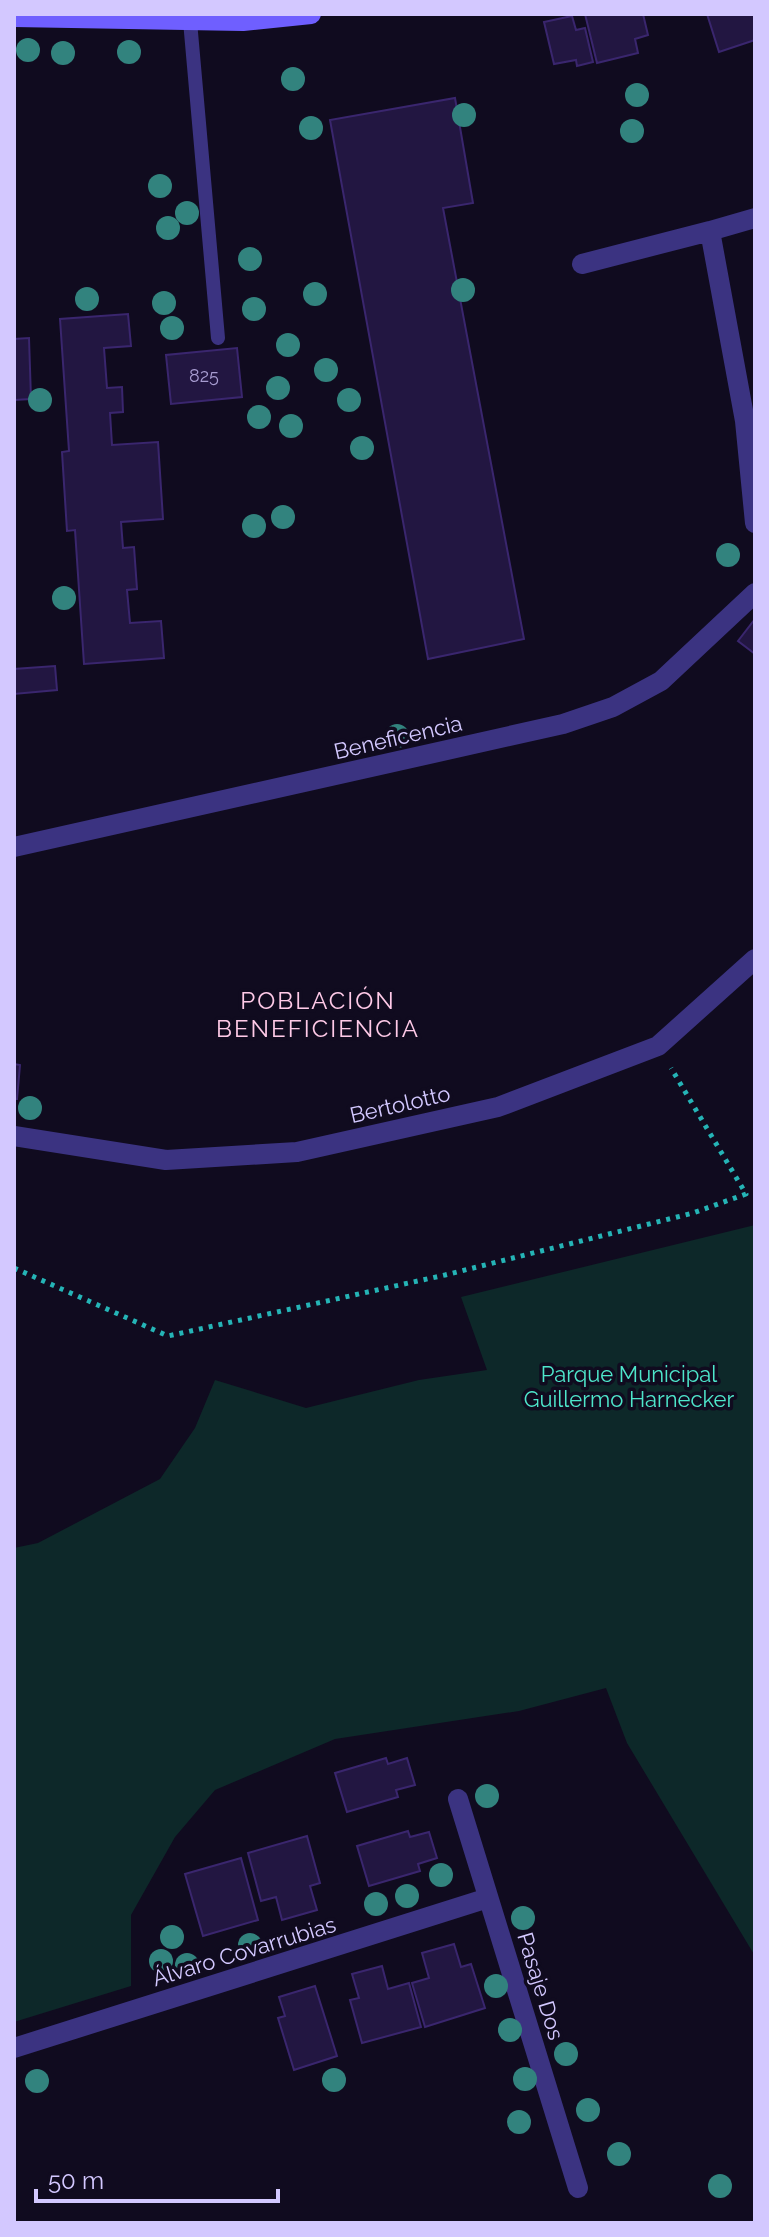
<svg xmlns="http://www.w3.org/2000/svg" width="769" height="2237" font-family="Raleway,sans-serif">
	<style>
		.green { fill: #0d2829 }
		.building { fill: #221641; stroke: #3a266e; stroke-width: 2 }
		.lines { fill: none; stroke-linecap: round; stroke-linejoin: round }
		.path { stroke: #25b4b6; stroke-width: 5; stroke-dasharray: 4 6; stroke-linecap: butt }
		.lane { stroke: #3b3381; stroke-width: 14 }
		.street { stroke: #3b3381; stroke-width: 20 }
		.secondary { stroke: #6f5fff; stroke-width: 20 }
		.tree { fill: #32837e }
		.labels { text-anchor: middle; stroke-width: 7; stroke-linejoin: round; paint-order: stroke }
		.number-label { font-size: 18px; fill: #a79cd0 }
		.street-label { font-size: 22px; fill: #d3c8ff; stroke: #100b1f }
		.park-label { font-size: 22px; fill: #4ee6cb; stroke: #100b1f }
		.neighbourhood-label { font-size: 24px; letter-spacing: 2px; fill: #ffcae8; stroke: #100b1f }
	</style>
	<rect width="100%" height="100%" fill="#100b1f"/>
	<!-- green -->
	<path class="green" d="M755,1225V1956L627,1743L606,1688L519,1711L335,1739L215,1790L175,1837L131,1915V1986L14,2022V1548L38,1543L160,1479L195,1428L215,1380L306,1408L419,1380L487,1370L461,1297Z"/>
	<!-- building -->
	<path class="building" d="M585,14H643L648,35L635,39L638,53L597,63Z
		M707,14H755V40L719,52Z
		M572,16L576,30L585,28L593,62L577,66L576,60L554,64L544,22Z
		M455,98L473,203L443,208L524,639L428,659L330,120Z
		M128,314L131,346L104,348L107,388L122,387L123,412L110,413L112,445L158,442L163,519L121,522L123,548L134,547L137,589L127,590L130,623L161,621L164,658L84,664L75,530L67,531L62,452L69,451L60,319Z
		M29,338L31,399L14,400V339Z
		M237,348L242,397L171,404L166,355Z
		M755,619V654L738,641Z
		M55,666L57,690L14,694V669Z
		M14,1064L20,1065L17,1099H14Z
		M386,1758L388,1764L407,1758L415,1785L396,1790L398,1797L347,1812L335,1773Z
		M408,1831L410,1837L429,1832L437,1858L418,1864L420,1871L369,1886L357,1846Z
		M307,1836L320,1883L310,1886L317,1910L282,1920L276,1897L261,1901L248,1853Z
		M241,1858L258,1920L203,1936L185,1874Z
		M454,1944L461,1967L471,1964L485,2008L425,2027L412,1983L429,1978L422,1953Z
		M382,1966L388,1989L409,1983L421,2027L362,2043L350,2000L359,1998L352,1974Z
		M315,1986L337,2056L294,2070L278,2018L285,2016L279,1997Z"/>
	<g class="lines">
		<!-- path -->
		<path class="path" d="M14,1268L168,1336L445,1275L693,1213L746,1194L671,1068"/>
		<!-- lane -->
		<path class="lane" d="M190,21L218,338"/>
		<!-- street -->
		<path class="street" d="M755,218L710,231L745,421L755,523
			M582,264L710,231
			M14,847L563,724L613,707L661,681L755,593
			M14,1136L166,1160L297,1152L498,1107L658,1046L755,959
			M458,1799L578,2188
			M14,2048L488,1898"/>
		<!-- secondary -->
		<path class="secondary" d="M14,17L243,21L311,14"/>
	</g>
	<!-- trees -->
	<g class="tree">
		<circle cx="28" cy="50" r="12"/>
		<circle cx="129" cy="52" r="12"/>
		<circle cx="63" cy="53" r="12"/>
		<circle cx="293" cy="79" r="12"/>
		<circle cx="637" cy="95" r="12"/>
		<circle cx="464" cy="115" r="12"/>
		<circle cx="311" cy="128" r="12"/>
		<circle cx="632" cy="131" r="12"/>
		<circle cx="160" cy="186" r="12"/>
		<circle cx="187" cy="213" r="12"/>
		<circle cx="168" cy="228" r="12"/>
		<circle cx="250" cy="259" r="12"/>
		<circle cx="463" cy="290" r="12"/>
		<circle cx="315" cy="294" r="12"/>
		<circle cx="87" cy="299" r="12"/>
		<circle cx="164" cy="303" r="12"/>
		<circle cx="254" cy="309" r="12"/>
		<circle cx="172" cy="328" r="12"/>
		<circle cx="288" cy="345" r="12"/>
		<circle cx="326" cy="370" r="12"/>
		<circle cx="278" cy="388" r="12"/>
		<circle cx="40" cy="400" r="12"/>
		<circle cx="349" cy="400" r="12"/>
		<circle cx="259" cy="417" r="12"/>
		<circle cx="291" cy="426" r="12"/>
		<circle cx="362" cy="448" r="12"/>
		<circle cx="283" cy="517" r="12"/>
		<circle cx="254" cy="526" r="12"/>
		<circle cx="728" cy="555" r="12"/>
		<circle cx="64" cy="598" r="12"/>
		<circle cx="397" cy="736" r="12"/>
		<circle cx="30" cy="1108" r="12"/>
		<circle cx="487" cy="1796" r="12"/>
		<circle cx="441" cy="1875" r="12"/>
		<circle cx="407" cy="1896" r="12"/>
		<circle cx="376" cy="1904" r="12"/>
		<circle cx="523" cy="1918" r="12"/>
		<circle cx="172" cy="1937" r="12"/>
		<circle cx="250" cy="1945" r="12"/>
		<circle cx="161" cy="1961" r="12"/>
		<circle cx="187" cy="1965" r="12"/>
		<circle cx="496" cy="1986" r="12"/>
		<circle cx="510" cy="2030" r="12"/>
		<circle cx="566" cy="2054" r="12"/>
		<circle cx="525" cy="2079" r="12"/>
		<circle cx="334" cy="2080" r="12"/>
		<circle cx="37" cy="2081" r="12"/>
		<circle cx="588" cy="2110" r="12"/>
		<circle cx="519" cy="2122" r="12"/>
		<circle cx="619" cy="2154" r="12"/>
		<circle cx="720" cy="2186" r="12"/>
	</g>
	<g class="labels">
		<!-- number labels -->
		<g class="number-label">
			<text x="204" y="382">825</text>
		</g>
		<!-- street labels -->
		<g class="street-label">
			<text transform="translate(398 737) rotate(-13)" y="8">Beneficencia</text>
			<text transform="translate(400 1104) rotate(-13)" y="8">Bertolotto</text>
			<text transform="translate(244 1951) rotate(-17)" y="8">Álvaro Covarrubias</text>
			<text transform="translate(541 1986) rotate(73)" y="8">Pasaje Dos</text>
		</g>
		<!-- park labels -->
		<g class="park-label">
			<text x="629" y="1382">Parque Municipal<tspan x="629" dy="25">Guillermo Harnecker</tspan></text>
		</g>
		<!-- neighbourhood labels -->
		<g class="neighbourhood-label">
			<text x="318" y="1009">POBLACIÓN<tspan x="318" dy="28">BENEFICIENCIA</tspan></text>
		</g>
	</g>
	<!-- border -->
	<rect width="769" height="2237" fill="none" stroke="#d3c8ff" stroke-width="32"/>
	<!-- scale -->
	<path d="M36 2189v12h242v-12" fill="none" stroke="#d3c8ff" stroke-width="4"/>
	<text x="48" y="2189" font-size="24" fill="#d3c8ff" stroke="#100b1f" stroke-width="6" paint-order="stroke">50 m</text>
</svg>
